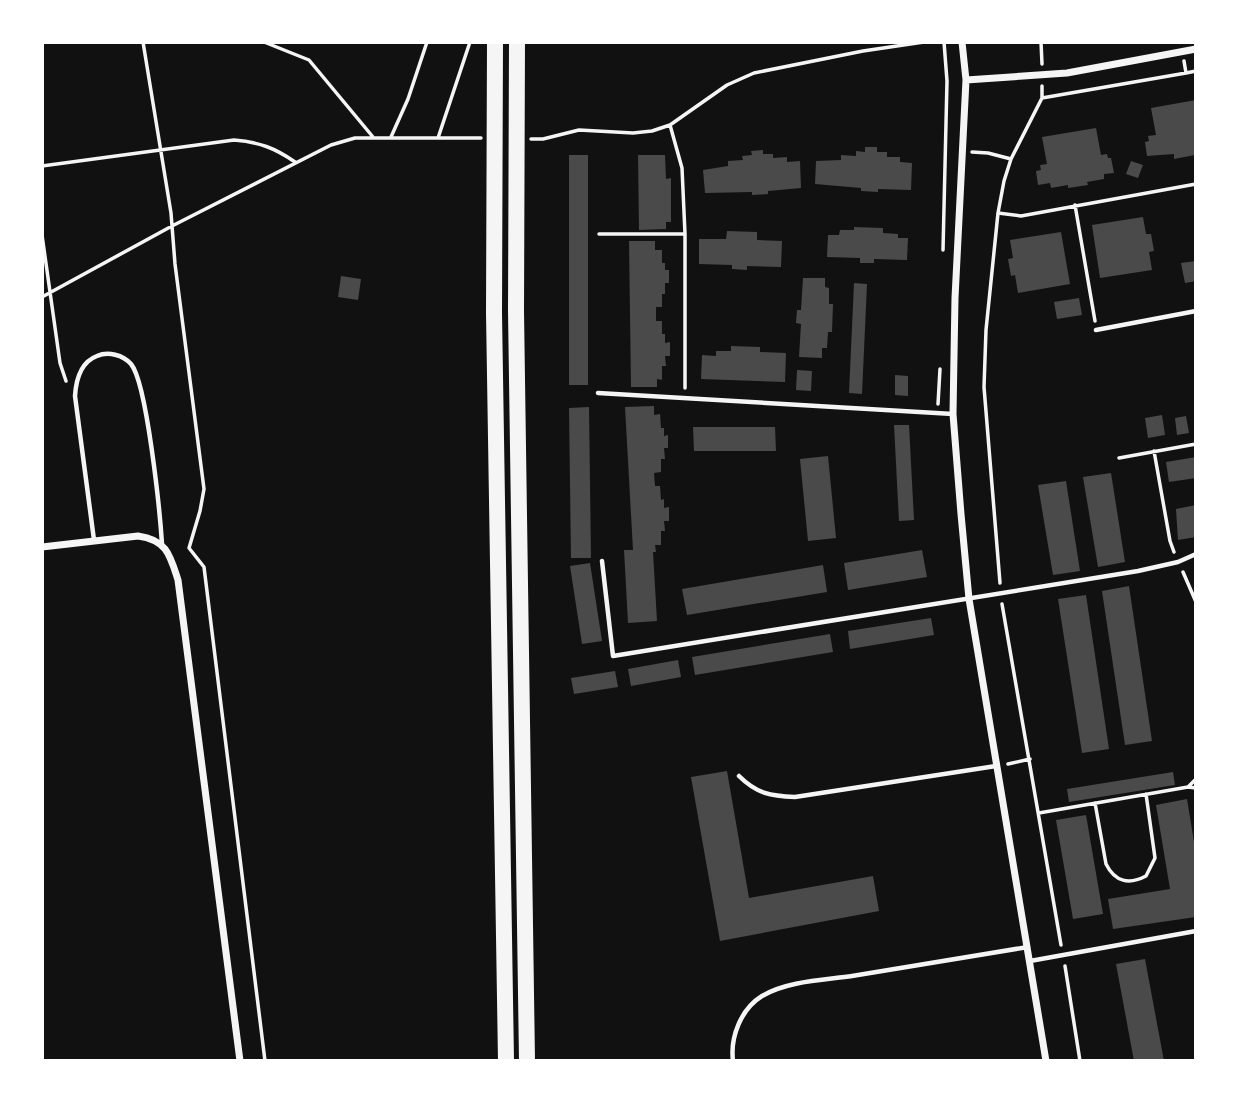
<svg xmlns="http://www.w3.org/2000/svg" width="1238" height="1103" font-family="'Alegreya Sans',sans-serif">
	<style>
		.building { fill: #4a4a4a }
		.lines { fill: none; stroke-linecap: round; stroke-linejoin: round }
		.path { stroke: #f5f5f5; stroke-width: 3.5 }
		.service { stroke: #f5f5f5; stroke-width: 4.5 }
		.minor { stroke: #f5f5f5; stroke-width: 7 }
		.trunk { stroke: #f5f5f5; stroke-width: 16 }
	</style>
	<rect width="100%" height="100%" fill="#111"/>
	<!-- building -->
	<path class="building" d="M1196,100L1195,155L1174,159V154L1147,156L1145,142L1149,141L1148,136L1156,135L1151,108Z
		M1096,128L1101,155L1107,154L1108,158H1111L1114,173L1104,174V179L1087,182L1088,185L1068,188V185L1051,188L1050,183L1038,185L1036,171L1041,170L1040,165L1047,164L1042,137Z
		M865,147H877V152H887V157H900V162L912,163L911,190L878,189V192L861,191V188L815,184L816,161L841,160V155L856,156V151L865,152Z
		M763,150V154H773V158L787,157V162L800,161L801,188L768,191V194L752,195V192L705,193L703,170L728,166V161L743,160L742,156L752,155L751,151Z
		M569,155H588V385H569Z
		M638,155H665L666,179L671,178V222H666V229L639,230Z
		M1131,161L1143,165L1138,178L1126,174Z
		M1143,217L1146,234H1151L1154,251L1149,252L1152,270L1100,278L1092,225Z
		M854,227L883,228V233L898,234V238H908L907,260L874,259V263H860V258L827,257L828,235H839L840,230H854Z
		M727,231L757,232V240L782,241L781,267L747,266V270L732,269V265L699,264V239H726Z
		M1061,232L1070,284L1018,293L1015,275L1011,276L1008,259L1013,258L1010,240Z
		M629,241H655V250H662V263H665V270H669V283H665V294H662V307H656V321H662V334H665V343L670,342V356H665L666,366H662V380L657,379V387H631Z
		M1196,261V281L1185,283L1181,263Z
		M341,276L361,279L358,300L338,297Z
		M803,278H825V287L829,288V304H833L832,332H828L827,348H822V358L799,357L801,324L796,323L797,310H801Z
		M854,283L867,284L862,394L849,393Z
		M1079,298L1082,315L1057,319L1054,302Z
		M731,346L760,347V352L786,353L785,382L701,379L702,355L716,356V351H731Z
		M797,370L812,371L811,391L796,390Z
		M895,375L908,376V396L895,395Z
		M654,406V415L660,414L661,428H664V436L668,435V448H664L665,459H661V472L654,473L655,486H660L661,500L664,499V508L669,507V521H664L665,531H661V545H655L656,552H653L657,621L628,623L624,550H633L625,407Z
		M589,407L591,558H571L569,408Z
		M1162,415L1165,435L1148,438L1145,418Z
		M1186,416L1189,433L1177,435L1175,418Z
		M894,425H909L914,520L899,521Z
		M693,427H775L776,451H694Z
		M828,456L836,538L808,541L800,459Z
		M1196,457V478L1169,482L1166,462Z
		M1111,473L1125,562L1098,567L1083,477Z
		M1066,481L1080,571L1053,575L1038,485Z
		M1196,505V537L1178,540L1176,509Z
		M922,550L927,577L848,590L844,563Z
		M590,563L602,641L582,644L570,566Z
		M823,565L827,592L687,615L682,589Z
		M1129,586L1152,741L1125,745L1102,591Z
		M1086,595L1109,749L1082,753L1058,599Z
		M931,618L934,635L850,649L848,631Z
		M830,634L833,652L695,675L692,657Z
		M678,660L681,677L631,686L628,669Z
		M615,671L618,687L574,694L571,678Z
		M727,771L749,898L873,876L879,911L720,941L691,777Z
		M1173,772L1175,785L1069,802L1067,789Z
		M1187,799L1196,854V917L1113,929L1108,899L1170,889L1156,805Z
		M1086,815L1103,914L1073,919L1056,820Z
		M1145,959L1164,1061H1134L1116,964Z"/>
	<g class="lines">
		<!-- path -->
		<path class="path" d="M143,42L171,213L175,264L204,489L200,511L189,548L204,567L265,1061
			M264,42L309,60L373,137
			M1041,42L1042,64
			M1184,61L1186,73L1196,71
			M1042,98L1186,73
			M670,125L682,168L685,234V388
			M391,137L408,99L427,42
			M438,138L470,42
			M531,139H543L579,130L633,133L652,131L670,125L727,85L754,73L863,51L924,42
			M972,152L988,153L1011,159
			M42,166L234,140C259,142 275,148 295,162
			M1075,205L1095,321
			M998,213L1021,216L1196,184
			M599,234H684
			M42,235L60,363L66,381
			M943,250L947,81L944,42
			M42,297L172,226L331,145L355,138H481
			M938,404L940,369
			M1154,451L1170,541L1174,552
			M1119,458L1196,444
			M1183,572L1196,602
			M1000,583L984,387L986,330L998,213L1004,181L1011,159L1042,98V86
			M1002,604L1061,945
			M1008,764L1030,759
			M1188,787L1196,788
			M1095,803L1106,864C1115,882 1129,885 1146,876L1155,858L1146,794
			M1039,813L1188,787L1196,779
			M1065,966L1080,1061"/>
		<!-- service -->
		<path class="service" d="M1096,330L1196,311
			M598,393L953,414
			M94,540L75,396C76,380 81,362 97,356C108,351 123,355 131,364C147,383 160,513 162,544
			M602,561L613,656L1138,571L1178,562L1196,554
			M739,776C757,794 771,796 795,797L996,766
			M1030,961L1196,931
			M733,1061C730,1037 741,1009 762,996C787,981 824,980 852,976C910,966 969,957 1028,947"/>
		<!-- minor -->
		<path class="minor" d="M962,42L966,80L955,298L953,414L961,514L969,599L1046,1061
			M966,80L1067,73L1196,49
			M42,547L138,536C167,540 170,555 178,580L240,1061"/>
		<!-- trunk -->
		<path class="trunk" d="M495,42L494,313L506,1061
			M517,42L516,311L527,1061"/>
	</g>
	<!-- border -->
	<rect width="1238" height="1103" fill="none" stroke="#ffffff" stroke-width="88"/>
</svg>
